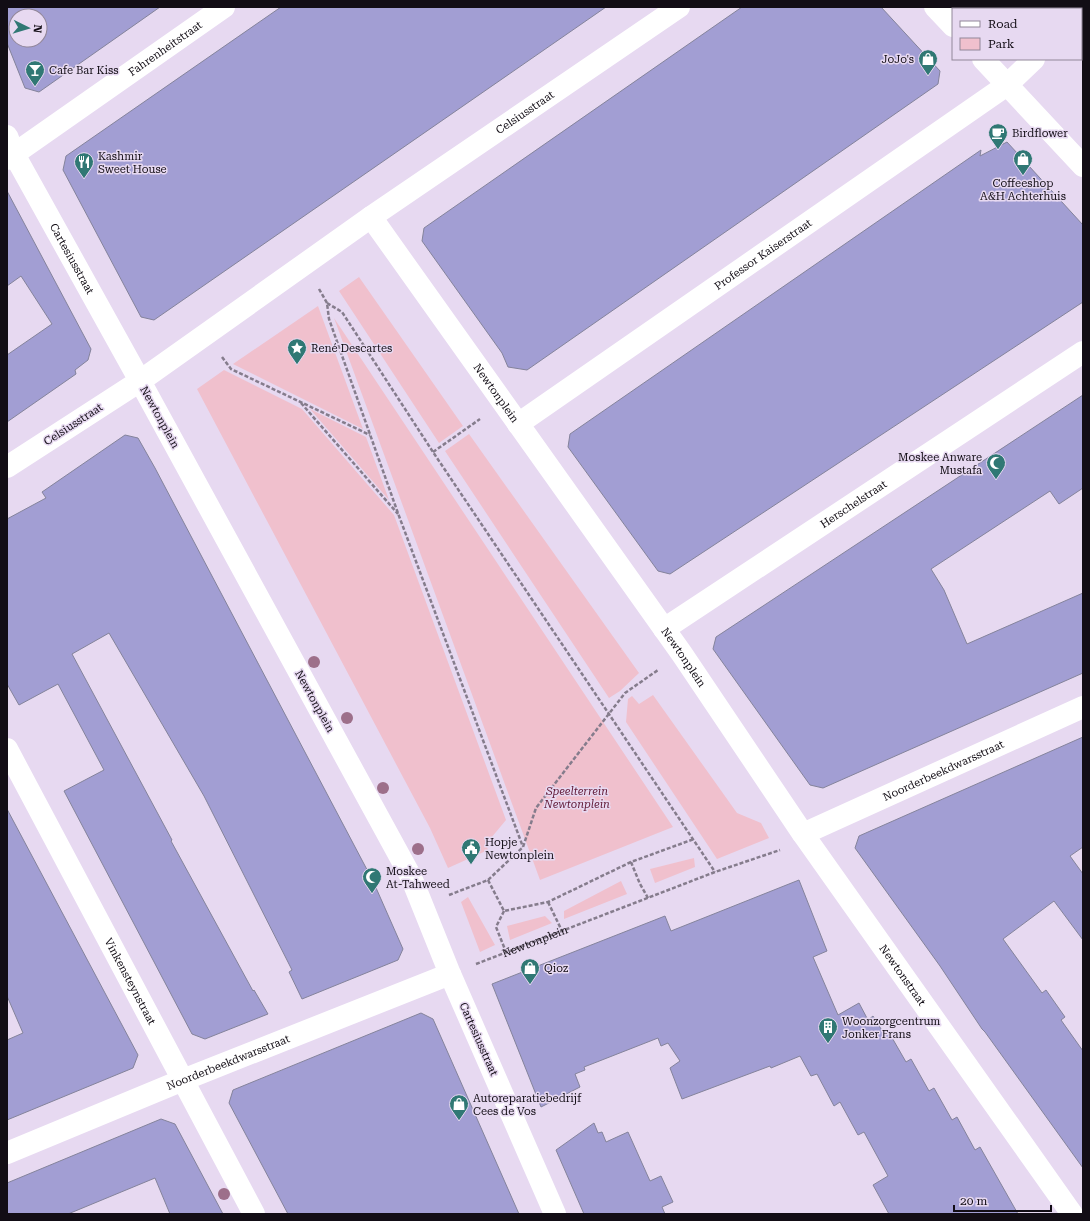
<svg xmlns="http://www.w3.org/2000/svg" width="1090" height="1221" font-family="'Roboto Serif',serif">
	<style>
		.green { fill: #f0c0cd }
		.building { fill: #a29ed3; stroke: #84839b; fill-rule: evenodd }
		.lines { fill: none; stroke-linecap: round; stroke-linejoin: round }
		.path { stroke: #857c8c; stroke-width: 2.5; stroke-dasharray: 4 2; stroke-linecap: butt }
		.minor { stroke: #fff; stroke-width: 22 }
		.tree { fill: #9d6f8a }
		.labels { text-anchor: middle; stroke-width: 3; stroke-linejoin: round; paint-order: stroke }
		.street-label { font-size: 11px; fill: #120d15; stroke: #e7d9f1 }
		.poi-label { font-size: 11px; fill: #120d15; stroke: #e7d9f1; text-anchor: start }
		.park-label { font-size: 11px; font-style: italic; fill: #601835; stroke: #e7d9f1 }
	</style>
	<rect width="100%" height="100%" fill="#e7d9f1"/>
	<!-- green -->
	<path class="green" d="M359,277L463,426L439,443L339,291Z
		M318,306L363,429L233,364Z
		M334,318L673,827L540,880Z
		M224,370L302,409L394,515L506,820L486,844L488,850L448,868L430,828L197,389Z
		M310,409L366,437L389,500Z
		M469,434L639,673L620,691L609,698L445,451Z
		M653,695L737,813L761,823L769,838L717,859L626,722L628,699L632,696L639,704Z
		M694,858L695,867L655,883L650,869Z
		M621,881L627,894L564,919V911Z
		M468,897L495,945L480,952L461,902Z
		M545,916L552,923L510,940L507,926Z"/>
	<!-- building -->
	<path class="building" d="M7,7H160L39,92L25,88L7,43ZM16,16H40V40H16Z
		M281,7H606L154,320L141,317L63,170L66,156Z
		M742,7H881L940,71L938,84L527,370L508,367L502,353L422,241L424,228Z
		M1007,142L1083,225V302L670,574L658,571L568,447L570,434L981,150L980,156Z
		M7,191L91,349L88,360L75,370L76,374L7,422V355L52,324L21,276L7,286Z
		M1083,395V488L1059,504L1050,491L931,569L944,590L967,644L1083,593V673L823,788L810,785L713,649L716,637Z
		M125,435L138,438L155,468L373,881L403,949L398,960L302,999L289,972L292,970L204,796L109,633L72,654L172,840L171,841L253,991L254,990L268,1014L205,1039L192,1034L64,791L104,770L58,684L19,705L7,684V519L46,498L42,492Z
		M1083,737V847L1070,856L1083,874V940L1054,901L1003,939L1042,993L1046,990L1065,1017L1061,1020L1083,1051V1168L985,1032L982,1029L940,966L855,848L859,836Z
		M7,809L138,1055L133,1068L7,1120V1040L23,1033L7,996Z
		M799,880L827,951L813,957L838,1015L859,1003L868,1020L873,1016L883,1032L887,1029L906,1062L911,1059L929,1091L934,1088L952,1120L957,1117L975,1150L980,1147L1018,1214H889L873,1185L888,1176L864,1132L858,1135L840,1102L834,1106L817,1074L811,1076L800,1056L771,1068L770,1066L682,1099L670,1068L680,1061L668,1043L661,1046L658,1038L584,1067L585,1070L575,1074L580,1087L541,1107L492,984L665,916L671,931Z
		M421,1013L433,1019L519,1214H288L229,1103L233,1090Z
		M161,1119L175,1124L223,1214H170L155,1178L68,1214H7V1183Z
		M594,1123L598,1133L602,1132L606,1142L628,1132L650,1181L661,1176L673,1202L662,1207L665,1214H584L556,1150Z"/>
	<g class="lines">
		<!-- path -->
		<g class="path">
			<path d="M319,289L327,303L329,319L399,516L523,847"/>
			<path d="M327,303L342,312L433,452L715,872"/>
			<path d="M222,357L231,369L370,435"/>
			<path d="M301,403L398,514"/>
			<path d="M433,452L480,419"/>
			<path d="M631,862L640,884L648,898"/>
			<path d="M488,880L504,911L548,902L631,862L694,839"/>
			<path d="M449,895L488,880L523,847L536,808L625,693L658,670"/>
			<path d="M548,902L562,931"/>
			<path d="M504,911L496,927L506,952"/>
			<path id="s1" d="M476,964L715,872L780,850"/>
		</g>
		<!-- minor -->
		<g class="minor">
			<path d="M935,7L953,26"/>
			<path d="M1081,18L1083,17"/>
			<path d="M983,59L1083,166"/>
			<path id="s2" d="M7,136L14,154L140,381L7,467"/>
			<path id="s3" d="M7,159L224,7"/>
			<path id="s4" d="M371,217L682,654L803,834L1072,1214"/>
			<path id="s5" d="M518,424L1007,85L1034,59"/>
			<path id="s6" d="M664,629L1083,352"/>
			<path id="s7" d="M7,749L254,1214"/>
			<path id="s8" d="M803,834L1083,707"/>
			<path id="s9" d="M7,1153L183,1080L450,974"/>
			<path id="s10" d="M555,1214L450,974L411,877L140,381L371,217L679,7"/>
		</g>
	</g>
	<!-- trees -->
	<g class="tree">
		<circle cx="314" cy="662" r="6"/>
		<circle cx="347" cy="718" r="6"/>
		<circle cx="383" cy="788" r="6"/>
		<circle cx="418" cy="849" r="6"/>
		<circle cx="224" cy="1194" r="6"/>
	</g>
	<!-- icons -->
	<defs>
		<symbol id="shop-pin" viewBox="-11 -11 22 30"><path d="M0 17L-7.5 6A9.5 9.5 0 1 1 7.5 6Z" fill="#307874" stroke="#e7d9f1"/><path d="M-5-2.5h2.3a2.7 3.5 0 0 1 5.4 0H5L5.5 6h-11ZM-1.5-2.5h3a1.5 2.3 0 0 0-3 0Z" fill="#fff"/></symbol>
		<symbol id="bar-pin" viewBox="-11 -11 22 30"><path d="M0 17L-7.5 6A9.5 9.5 0 1 1 7.5 6Z" fill="#307874" stroke="#e7d9f1"/><path d="M-6-5H6L.8 .8V4.5H3.5V6h-7V4.5H-.8V.8Z" fill="#fff"/></symbol>
		<symbol id="cafe-pin" viewBox="-11 -11 22 30"><path d="M0 17L-7.5 6A9.5 9.5 0 1 1 7.5 6Z" fill="#307874" stroke="#e7d9f1"/><path d="M-5.5-4.5H6V0H3Q3 3.5 0 3.5H-2.5Q-5.5 3.5-5.5 0ZM3-3.2v2h1.7v-2ZM-6 4.5H4V6H-6Z" fill="#fff"/></symbol>
		<symbol id="restaurant-pin" viewBox="-11 -11 22 30"><path d="M0 17L-7.5 6A9.5 9.5 0 1 1 7.5 6Z" fill="#307874" stroke="#e7d9f1"/><path d="M-5-6h1v4h1v-4h1v4h1v-4h1v5L-1.5 .5V6h-2V.5L-5-1ZM5-6V6H3V1.5H1.5Q1.5-4 5-6Z" fill="#fff"/></symbol>
		<symbol id="sight-pin" viewBox="-11 -11 22 30"><path d="M0 17L-7.5 6A9.5 9.5 0 1 1 7.5 6Z" fill="#307874" stroke="#e7d9f1"/><path d="M0-6L1.8-2.2L6-1.7L2.9 1.2L3.7 5.4L0 3.3L-3.7 5.4L-2.9 1.2L-6-1.7L-1.8-2.2Z" fill="#fff"/></symbol>
		<symbol id="mosque-pin" viewBox="-11 -11 22 30"><path d="M0 17L-7.5 6A9.5 9.5 0 1 1 7.5 6Z" fill="#307874" stroke="#e7d9f1"/><path d="M3.5-4.9A6 6 0 1 0 3.5 4.9A5 5 0 1 1 3.5-4.9Z" fill="#fff"/></symbol>
		<symbol id="civic-pin" viewBox="-11 -11 22 30"><path d="M0 17L-7.5 6A9.5 9.5 0 1 1 7.5 6Z" fill="#307874" stroke="#e7d9f1"/><path d="M-.6-6.5H3V-4.5H.6V-3L4-1V1h2V6H-6V1h2V-1L-.6-3ZM-1.2 2.5V6h2.4V2.5Z" fill="#fff"/></symbol>
		<symbol id="building-pin" viewBox="-11 -11 22 30"><path d="M0 17L-7.5 6A9.5 9.5 0 1 1 7.5 6Z" fill="#307874" stroke="#e7d9f1"/><path d="M-4-6H4V6H1V3H-1V6H-4ZM-2.5-4.3h1.7v1.8h-1.7ZM.8-4.3h1.7v1.8H.8ZM-2.5-1h1.7V.8h-1.7ZM.8-1h1.7V.8H.8Z" fill="#fff"/></symbol>
	</defs>
	<g fill-rule="evenodd">
		<use href="#shop-pin" x="917" y="48" width="22" height="30"/>
		<use href="#bar-pin" x="24" y="59" width="22" height="30"/>
		<use href="#cafe-pin" x="987" y="122" width="22" height="30"/>
		<use href="#shop-pin" x="1012" y="148" width="22" height="30"/>
		<use href="#restaurant-pin" x="73" y="151" width="22" height="30"/>
		<use href="#sight-pin" x="286" y="337" width="22" height="30"/>
		<use href="#mosque-pin" x="985" y="452" width="22" height="30"/>
		<use href="#civic-pin" x="460" y="837" width="22" height="30"/>
		<use href="#mosque-pin" x="361" y="866" width="22" height="30"/>
		<use href="#shop-pin" x="519" y="957" width="22" height="30"/>
		<use href="#building-pin" x="817" y="1016" width="22" height="30"/>
		<use href="#shop-pin" x="448" y="1093" width="22" height="30"/>
	</g>
	<g class="labels">
		<!-- street labels -->
		<g class="street-label">
			<text dy="4" stroke="none"><textPath href="#s3" startOffset="193">Fahrenheitstraat</textPath></text>
			<text dy="4" stroke="none"><textPath href="#s10" startOffset="1401">Celsiusstraat</textPath></text>
			<text dy="4" stroke="none"><textPath href="#s5" startOffset="298">Professor Kaiserstraat</textPath></text>
			<text dy="4" stroke="none"><textPath href="#s2" startOffset="139">Cartesiusstraat</textPath></text>
			<text dy="4" stroke="none"><textPath href="#s4" startOffset="216">Newtonplein</textPath></text>
			<text transform="translate(160 417) rotate(61)" y="4">Newtonplein</text>
			<text transform="translate(73 424) rotate(-33)" y="4">Celsiusstraat</text>
			<text dy="4" stroke="none"><textPath href="#s6" startOffset="227">Herschelstraat</textPath></text>
			<text dy="4" stroke="none"><textPath href="#s4" startOffset="540">Newtonplein</textPath></text>
			<text transform="translate(315 701) rotate(61)" y="4">Newtonplein</text>
			<text dy="4" stroke="none"><textPath href="#s8" startOffset="154">Noorderbeekdwarsstraat</textPath></text>
			<text dy="4" stroke="none"><textPath href="#s1" startOffset="63">Newtonplein</textPath></text>
			<text dy="4" stroke="none"><textPath href="#s4" startOffset="926">Newtonstraat</textPath></text>
			<text dy="4" stroke="none"><textPath href="#s7" startOffset="263">Vinkensteynstraat</textPath></text>
			<text transform="translate(479 1039) rotate(66)" y="4">Cartesiusstraat</text>
			<text dy="4" stroke="none"><textPath href="#s9" startOffset="239">Noorderbeekdwarsstraat</textPath></text>
		</g>
		<!-- poi labels -->
		<g class="poi-label">
			<text x="914" y="63" text-anchor="end">JoJo's</text>
			<text x="49" y="74">Cafe Bar Kiss</text>
			<text x="1012" y="137">Birdflower</text>
			<text x="98" y="160">Kashmir<tspan x="98" dy="13">Sweet House</tspan></text>
			<text x="1023" y="187" text-anchor="middle">Coffeeshop<tspan x="1023" dy="13">A&amp;H Achterhuis</tspan></text>
			<text x="311" y="352">René Descartes</text>
			<text x="982" y="461" text-anchor="end">Moskee Anware<tspan x="982" dy="13">Mustafa</tspan></text>
			<text x="485" y="846">Hopje<tspan x="485" dy="13">Newtonplein</tspan></text>
			<text x="386" y="875">Moskee<tspan x="386" dy="13">At-Tahweed</tspan></text>
			<text x="544" y="972">Qioz</text>
			<text x="842" y="1025">Woonzorgcentrum<tspan x="842" dy="13">Jonker Frans</tspan></text>
			<text x="473" y="1102">Autoreparatiebedrijf<tspan x="473" dy="13">Cees de Vos</tspan></text>
		</g>
		<!-- park labels -->
		<g class="park-label">
			<text x="577" y="795">Speelterrein<tspan x="577" dy="13">Newtonplein</tspan></text>
		</g>
	</g>
	<!-- border -->
	<rect width="1090" height="1221" fill="none" stroke="#120d15" stroke-width="16"/>
	<!-- legend -->
	<rect x="952" y="8" width="130" height="52" fill="#e7d9f1" stroke="#928799"/>
	<rect x="960" y="21" width="20" height="6" fill="#ffffff" stroke="#928799"/>
	<text x="988" y="28" font-size="12" fill="#120d15">Road</text>
	<rect x="960" y="38" width="20" height="12" fill="#f0c0cd" stroke="#928799"/>
	<text x="988" y="48" font-size="12" fill="#120d15">Park</text>
	<!-- north arrow -->
	<g transform="translate(28 28) rotate(95)"><circle r="19" fill="#e7d9f1" stroke="#928799"/>
	<path d="M0-3L7 15L0 10L-7 15Z" fill="#307874"/>
	<text y="-6" font-size="11" font-weight="bold" text-anchor="middle" fill="#120d15">N</text>
	</g>
	<!-- scale -->
	<path d="M954 1205v6h97v-6" fill="none" stroke="#120d15" stroke-width="2"/>
	<text x="960" y="1205" font-size="12" fill="#120d15" stroke="#e7d9f1" stroke-width="3" paint-order="stroke">20 m</text>
</svg>
